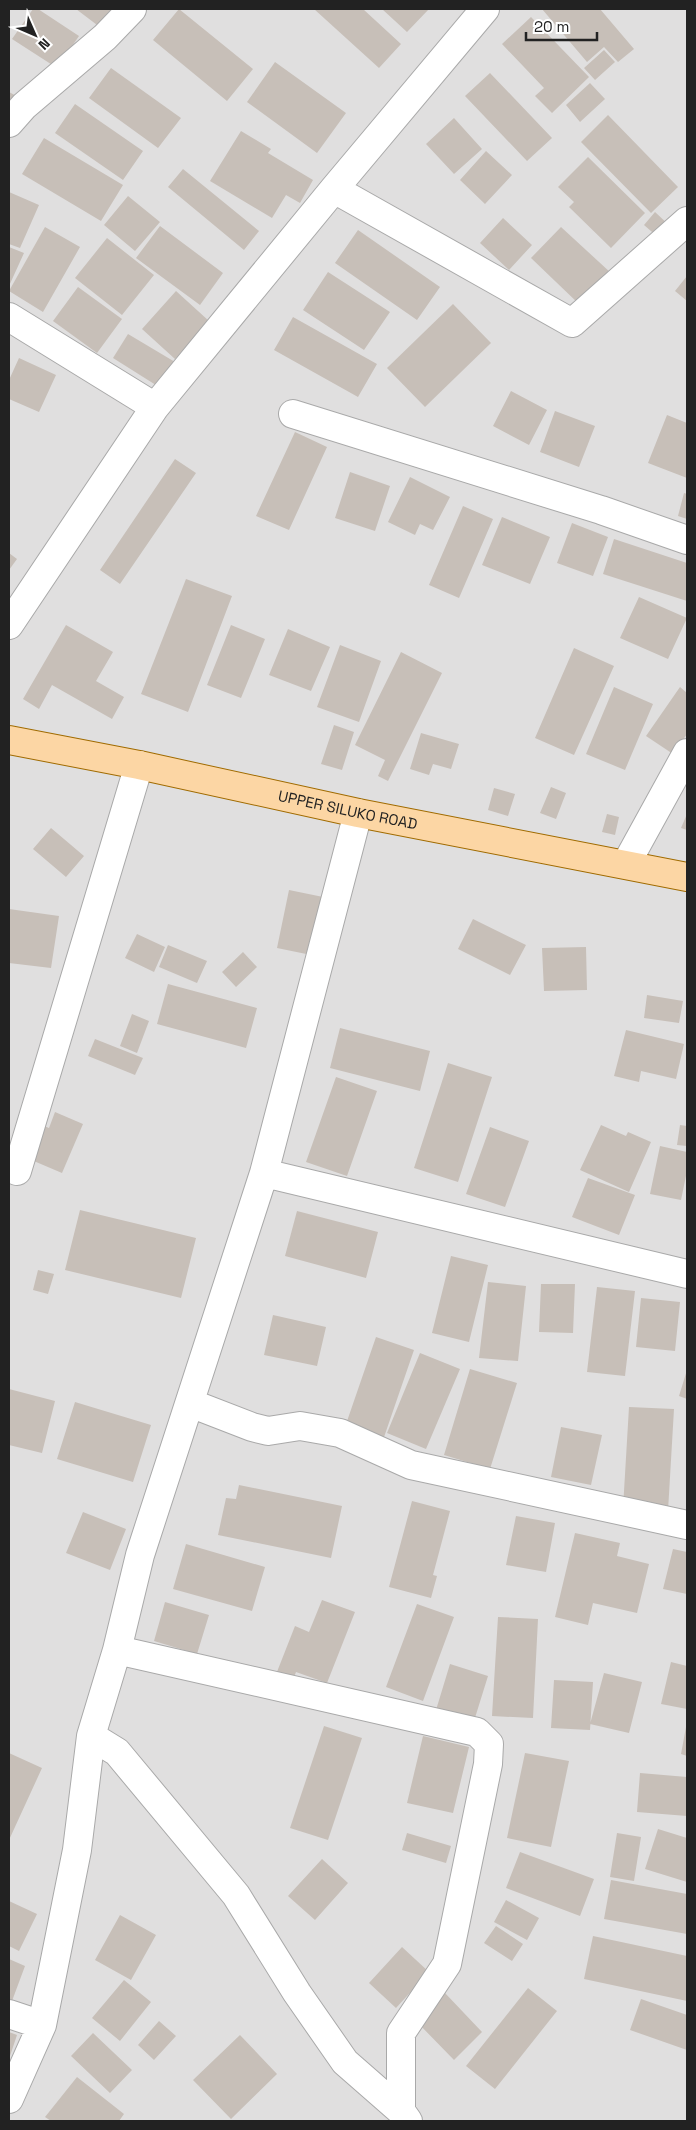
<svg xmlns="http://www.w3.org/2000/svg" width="696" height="2130" font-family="'Space Grotesk',sans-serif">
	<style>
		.residential { fill: #e0dfdf }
		.building { fill: #c7bfb8 }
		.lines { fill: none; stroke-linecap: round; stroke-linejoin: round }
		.minor-casing { stroke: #a9a9a9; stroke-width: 30 }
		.major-casing { stroke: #a06b00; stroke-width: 30 }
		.minor { stroke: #fff; stroke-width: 28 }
		.major { stroke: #fcd6a4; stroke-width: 28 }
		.labels { text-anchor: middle; stroke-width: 4.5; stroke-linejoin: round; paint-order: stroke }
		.street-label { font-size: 15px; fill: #222; stroke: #fff }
	</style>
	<rect width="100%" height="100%" fill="#f2efe9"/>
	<!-- residential -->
	<path class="residential" d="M9,9H687V2121H9Z"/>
	<!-- building -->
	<path class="building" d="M33,9H38L79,36L57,68L12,39Z
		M76,9H122L105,31Z
		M179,9L253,69L227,101L153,40Z
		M314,9H363L401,44L379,68Z
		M382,9H429L407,32Z
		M542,9H600L634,49L618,62L604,47L587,62Z
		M531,17L589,77L552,113L535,96L544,88L502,44Z
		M604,50L615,62L595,80L584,68Z
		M275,62L346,113L317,153L247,102Z
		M111,68L181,118L158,148L89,98Z
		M490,73L552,138L527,161L465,96Z
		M590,83L605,99L580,122L566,105Z
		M9,92L20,98L9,117Z
		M75,104L143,151L123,180L55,133Z
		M608,115L678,187L651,213L581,142Z
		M454,118L482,149L454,174L426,144Z
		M241,131L271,149L268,153L313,180L300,203L286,195L272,218L210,181Z
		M44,138L123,185L101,221L22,174Z
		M486,151L512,175L485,204L460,180Z
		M588,157L645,213L611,248L569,207L574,202L558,187Z
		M183,169L259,231L244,250L168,187Z
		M9,192L39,205L20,248L9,244Z
		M128,196L160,222L135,251L104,225Z
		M655,212L670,226L659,238L644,225Z
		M503,218L532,245L509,270L480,243Z
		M160,226L223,273L200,305L136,258Z
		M45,227L80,247L43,312L9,291Z
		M561,227L611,273L580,305L531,258Z
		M358,230L440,287L417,320L335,263Z
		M107,238L154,275L122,315L75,278Z
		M9,247L24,253L9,286Z
		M328,272L390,312L364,350L303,310Z
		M687,276V301L675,291Z
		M78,287L122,319L97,353L53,321Z
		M176,291L209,321L175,359L142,329Z
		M453,304L491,343L425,407L387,368Z
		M293,317L377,364L358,397L274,350Z
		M128,334L175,362L159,387L113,358Z
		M19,358L56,375L39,412L9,399V380Z
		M511,391L547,410L529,445L493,426Z
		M555,411L595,426L579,467L540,452Z
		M667,415L687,423V478L648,463Z
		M295,432L327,447L289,530L256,516Z
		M175,459L196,473L120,584L100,570Z
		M350,472L390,486L375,531L335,518Z
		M410,477L450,497L433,530L420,524L415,535L388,522Z
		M684,493L687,494V519L678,516Z
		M463,506L493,519L459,598L429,585Z
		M502,517L550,537L530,584L482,565Z
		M572,523L608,537L593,576L557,563Z
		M614,539L687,563V601L603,574Z
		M9,553L17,559L9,570Z
		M186,579L232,596L188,712L141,694Z
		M639,597L687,618L668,659L620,638Z
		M66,625L113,652L96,681L124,697L112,719L52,685L39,709L23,699Z
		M231,625L265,639L241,698L207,685Z
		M288,629L330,647L311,691L269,675Z
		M340,645L381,661L359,722L317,707Z
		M574,648L614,666L574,755L535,738Z
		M401,652L442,673L388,781L378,776L385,760L355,745Z
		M614,687L653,704L625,770L586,754Z
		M680,687L687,693V734L673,754L646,736Z
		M334,725L354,732L342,770L321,764Z
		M421,733L459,744L451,769L433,764L429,775L410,769Z
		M551,787L566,793L556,819L540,813Z
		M494,788L515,794L508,816L488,810Z
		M607,814L619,817L615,835L602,832Z
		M687,814V830L681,828Z
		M51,828L84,856L66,877L33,849Z
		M289,890L328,898L316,956L277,948Z
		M9,909L59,916L51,968L9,963Z
		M473,919L526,945L510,975L458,949Z
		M137,934L165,947L154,972L125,958Z
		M168,945L207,961L197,983L159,967Z
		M586,947L587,990L544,991L542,948Z
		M243,952L257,967L236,987L222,972Z
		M168,984L257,1008L246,1048L157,1024Z
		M647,995L683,1001L679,1023L644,1018Z
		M132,1014L149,1021L137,1053L120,1046Z
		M340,1028L430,1051L420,1091L330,1068Z
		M626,1030L684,1044L676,1079L641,1071L639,1082L614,1076Z
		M95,1039L143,1058L135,1075L88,1056Z
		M448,1063L492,1077L458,1182L414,1168Z
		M336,1077L377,1091L347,1176L306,1162Z
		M55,1112L83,1124L62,1173L22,1156L37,1123L49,1128Z
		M601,1125L626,1136L628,1132L651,1142L629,1192L580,1170Z
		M680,1125L687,1126V1146L677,1145Z
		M490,1127L529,1141L505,1207L466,1194Z
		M660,1146L687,1152V1171L681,1200L650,1194Z
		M588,1178L635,1195L619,1235L572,1217Z
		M80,1210L196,1238L181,1298L65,1270Z
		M297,1211L378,1232L366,1278L285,1256Z
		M451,1256L488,1265L469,1342L432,1333Z
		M38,1270L54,1274L48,1294L33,1290Z
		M488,1282L526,1286L518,1361L479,1358Z
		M541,1284H575L573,1333L539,1332Z
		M597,1287L635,1291L625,1376L587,1372Z
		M641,1298L680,1302L675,1351L636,1347Z
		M273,1315L326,1327L317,1366L264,1355Z
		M376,1337L414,1350L383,1440L345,1427Z
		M420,1353L460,1369L426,1449L387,1433Z
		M470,1369L517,1383L490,1469L444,1455Z
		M687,1370V1399L679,1396Z
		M9,1389L55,1401L42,1453L9,1445Z
		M75,1402L151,1425L133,1482L57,1459Z
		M629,1407L674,1409L668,1511L623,1508Z
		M561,1427L602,1435L591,1485L551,1477Z
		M239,1485L342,1506L331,1558L218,1535L226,1498L236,1499Z
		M412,1501L450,1511L433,1575L437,1576L431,1598L389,1587Z
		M83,1512L126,1529L110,1570L66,1553Z
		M516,1516L555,1523L546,1572L506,1565Z
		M575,1533L620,1543L617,1556L649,1564L637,1613L593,1603L588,1625L555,1617Z
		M186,1544L265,1567L252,1611L173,1589Z
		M673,1549L687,1552V1594L663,1589Z
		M322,1600L355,1612L327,1683L296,1672L290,1688L273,1682L295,1626L309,1632Z
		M165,1602L209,1615L197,1654L154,1641Z
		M417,1604L454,1617L423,1701L386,1687Z
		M498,1617L538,1619L533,1718L492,1716Z
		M671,1662L687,1666V1709L661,1704Z
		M450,1664L488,1676L474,1721L436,1710Z
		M604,1673L642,1682L629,1733L590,1724Z
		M554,1680L593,1682L590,1730L551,1728Z
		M324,1726L362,1738L328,1840L290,1828Z
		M686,1727H687V1756L681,1754Z
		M423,1736L469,1747L453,1813L407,1803Z
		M9,1753L42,1768L9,1840Z
		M525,1753L569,1761L551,1847L507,1838Z
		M640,1773L687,1777V1816L637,1812Z
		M658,1829L687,1838V1882L645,1869Z
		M407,1833L451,1846L446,1863L402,1850Z
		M617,1833L641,1837L634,1881L610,1877Z
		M520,1852L594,1879L580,1916L506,1888Z
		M322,1859L348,1883L315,1920L288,1896Z
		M611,1880L687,1894V1934L604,1919Z
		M506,1900L539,1918L527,1940L494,1922Z
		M9,1901L37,1914L19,1951L9,1946Z
		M120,1915L156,1935L131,1980L95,1960Z
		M496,1926L523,1944L512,1961L484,1943Z
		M593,1936L687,1956V2001L584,1979Z
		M402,1947L429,1972L396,2008L369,1983Z
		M9,1959L25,1966L12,2001L9,1999Z
		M124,1980L151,2002L120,2041L92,2018Z
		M528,1988L557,2011L495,2089L466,2066Z
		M445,1993L482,2032L454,2060L416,2021Z
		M641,1999L687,2015V2050L630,2030Z
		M159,2021L176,2036L154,2060L138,2045Z
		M9,2032L17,2035L9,2059Z
		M93,2033L132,2070L110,2093L71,2056Z
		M240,2035L277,2074L231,2119L193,2080Z
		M77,2077L124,2114L119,2121H51L45,2117Z"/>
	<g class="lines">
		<defs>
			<path id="minor" d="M9,123L24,106L105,37L132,9
				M334,189L572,323L687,221
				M9,317L155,407
				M293,414L601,510L687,540
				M9,625L155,407L334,189L485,9
				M626,864L687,753
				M17,1171L139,765
				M264,1173L687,1274
				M190,1403L252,1427L268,1431L300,1426L340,1433L411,1465L687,1525
				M117,1650L477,1732L489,1744L488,1764L447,1964L401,2033V2111
				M91,1736L117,1752L236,1895L297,1993L345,2062L401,2111L408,2121
				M9,2014L42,2025
				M9,2099L42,2025L77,1850L91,1736L117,1650L140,1555L264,1173L358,813"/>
			<g id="major">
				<path id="s1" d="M9,740L139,765L358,813L687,877"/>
			</g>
		</defs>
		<!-- minor casing -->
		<use href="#minor" class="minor-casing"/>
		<!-- major casing -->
		<use href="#major" class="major-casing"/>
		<!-- minor -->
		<use href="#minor" class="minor"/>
		<!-- major -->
		<use href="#major" class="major"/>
	</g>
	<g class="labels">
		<!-- street labels -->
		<g class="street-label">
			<text dy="5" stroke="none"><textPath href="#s1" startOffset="346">UPPER SILUKO ROAD</textPath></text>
		</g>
	</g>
	<!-- border -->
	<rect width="696" height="2130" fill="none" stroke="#222222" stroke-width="20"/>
	<!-- north arrow -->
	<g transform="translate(35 35) rotate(135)" stroke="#ffffff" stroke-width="4" paint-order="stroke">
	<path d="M0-4L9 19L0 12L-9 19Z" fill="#222222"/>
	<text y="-8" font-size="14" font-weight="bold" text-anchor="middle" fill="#222222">N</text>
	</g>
	<!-- scale -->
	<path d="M526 32v8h71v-8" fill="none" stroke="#222222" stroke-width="2.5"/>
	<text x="534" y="32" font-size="15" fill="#222222" stroke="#ffffff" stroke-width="4" paint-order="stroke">20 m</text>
</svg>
